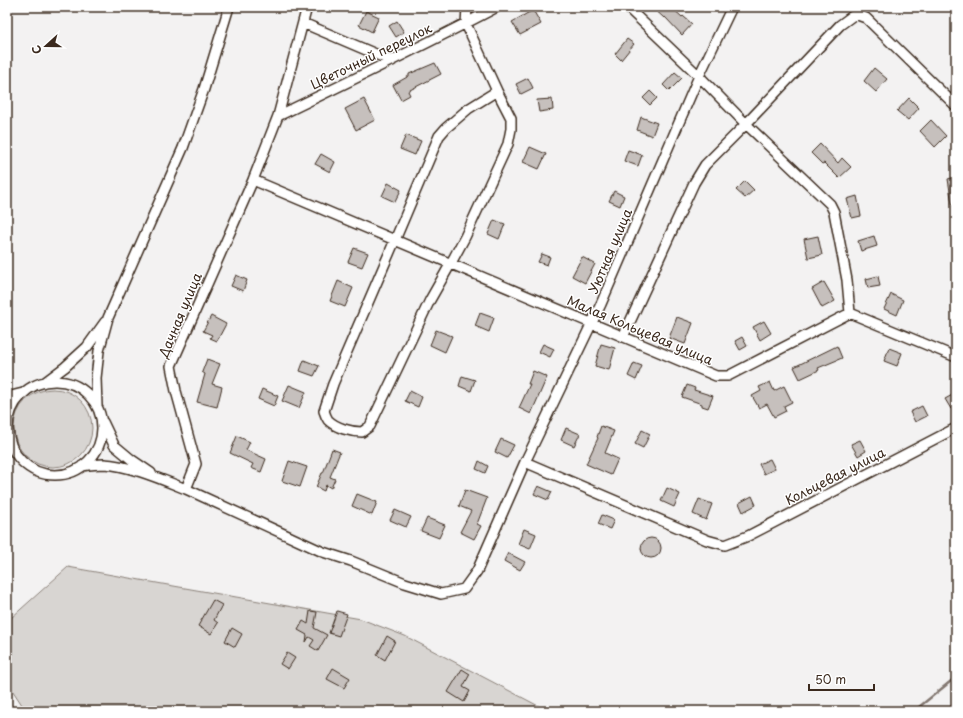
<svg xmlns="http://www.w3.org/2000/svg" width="963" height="718" font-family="'Playpen Sans',sans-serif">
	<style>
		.green { fill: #d8d5d2; stroke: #8a8078 }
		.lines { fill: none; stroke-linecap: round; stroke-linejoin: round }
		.stream { stroke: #827770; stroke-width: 2.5 }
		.building { fill: #c6c0bd; stroke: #3b2a1e }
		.minor-casing { stroke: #3b2a1e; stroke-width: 12 }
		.minor { stroke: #fff; stroke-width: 9 }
		.labels { text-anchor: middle; stroke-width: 3; stroke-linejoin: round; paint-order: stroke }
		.street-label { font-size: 13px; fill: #3b2a1e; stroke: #fff }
	</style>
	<rect width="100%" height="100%" fill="#f3f2f2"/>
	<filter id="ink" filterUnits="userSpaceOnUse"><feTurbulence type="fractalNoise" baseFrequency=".025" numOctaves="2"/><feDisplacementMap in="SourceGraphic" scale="8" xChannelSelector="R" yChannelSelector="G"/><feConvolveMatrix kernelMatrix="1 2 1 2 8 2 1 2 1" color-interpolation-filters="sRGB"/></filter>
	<g filter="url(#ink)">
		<!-- green -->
		<path class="green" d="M14 428a39 39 0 1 1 78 0a39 39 0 1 1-78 0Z
			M68,567L168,585L361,619L405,636L548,711H26L7,682V628L11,618Z"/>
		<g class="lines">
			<!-- stream -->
			<path class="stream" d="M918,711L919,707L956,677"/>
		</g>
		<!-- building -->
		<path class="building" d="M652,7H671L682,17L683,16L692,24L682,35L665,17L664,18Z
			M533,10L541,24L520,35L512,22Z
			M366,11L379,17L372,32L359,25Z
			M397,21L404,32L396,37L389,26Z
			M627,39L634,44L621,60L615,54Z
			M435,63L441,74L408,91L410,95L401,100L393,85L409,76V74Z
			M874,68L887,79L876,92L864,81Z
			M675,72L682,78L669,91L663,85Z
			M528,78L533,88L521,94L516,84Z
			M650,91L657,98L650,105L643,98Z
			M909,98L919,108L908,120L897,111Z
			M364,99L375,120L356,130L345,109Z
			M552,99L553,110L539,112L537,100Z
			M641,117L657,123L652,136L637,130Z
			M931,120L946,136L935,147L920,131Z
			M406,135L421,141L415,155L400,149Z
			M820,144L838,163L842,158L851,167L839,178L824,163L822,164L811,153Z
			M530,147L546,154L539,169L523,162Z
			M628,150L642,155L638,166L624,161Z
			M321,154L335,162L330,172L315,164Z
			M956,177V204H952L948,179Z
			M745,181L754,190L745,198L736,190Z
			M388,183L401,190L395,202L382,196Z
			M614,191L624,196L620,206L609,201Z
			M857,196L861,216L852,218L847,199Z
			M494,220L505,224L499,239L488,234Z
			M818,236L822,255L808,258L804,239Z
			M874,236L877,246L861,251L858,241Z
			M354,248L368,253L362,267L348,262Z
			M542,254L550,257L547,265L538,262Z
			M582,257L595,264L585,283L572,276Z
			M236,275L247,280L243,291L231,286Z
			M878,276L880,286L868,288L866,279Z
			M338,281L353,288L345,307L330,301Z
			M824,282L835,301L822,308L812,289Z
			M891,294L903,300L897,315L884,309Z
			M480,313L494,318L489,332L475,326Z
			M211,316L226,324L217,341L210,338L212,335L203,331Z
			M677,317L693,323L685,344L669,338Z
			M764,321L771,333L760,340L753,327Z
			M436,330L452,336L445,352L430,345Z
			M742,337L747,346L740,350L735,341Z
			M543,344L554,349L550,357L539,352Z
			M601,344L615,348L609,370L595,366Z
			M837,346L842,358L818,368L819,370L800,379L794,367Z
			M889,348L902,353L897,366L884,361Z
			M207,359L220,364L212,384L222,387L217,407L197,402L205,374L202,372Z
			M304,360L319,366L314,376L300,371Z
			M634,363L642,366L636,380L628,376Z
			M533,371L547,377L531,414L519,408L530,384H528Z
			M462,376L475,380L471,391L459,386Z
			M770,382L774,391L784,386L792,402L784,406L786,411L774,417L767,404L759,408L752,396L761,391L759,387Z
			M289,385L306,392L299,408L282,401Z
			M687,385L695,388L694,390L713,396L708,408L702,406V404L682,397Z
			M262,389L278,396L274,406L258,399Z
			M410,391L422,397L418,407L405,401Z
			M956,393V406L951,409L945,399Z
			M922,406L927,416L915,422L910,412Z
			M601,426L614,431L605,453L618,459L611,475L586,464L598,438L597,437Z
			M566,428L580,434L574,446L561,440Z
			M642,430L650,434L643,448L635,444Z
			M237,436L250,442L246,450L266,459L261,472L251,468L253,464L230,453Z
			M501,439L514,445L507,458L495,452Z
			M860,440L866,451L858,456L851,444Z
			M332,449L340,452L330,477L335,479L331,488L326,485L324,491L316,487L322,473H323Z
			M770,459L775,469L764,474L759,464Z
			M289,461L307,467L300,487L282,481Z
			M479,461L488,466L485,473L476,469Z
			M538,486L552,492L548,500L534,494Z
			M667,488L680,494L674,507L661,501Z
			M465,490L487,498L477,524L481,526L474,539L460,532L471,511L459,506Z
			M357,494L377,502L372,515L352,506Z
			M752,496L756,505L743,512L739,503Z
			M699,499L712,504L706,520L693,514Z
			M395,510L411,517L406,527L390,520Z
			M602,515L614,520L610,529L598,524Z
			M427,518L445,525L439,538L421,531Z
			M524,529L536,534L530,549L518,544Z
			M641 548a10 10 0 1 1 20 0a10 10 0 1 1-20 0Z
			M508,553L525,562L520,570L504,561Z
			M213,600L222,605L214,620L218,623L211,634L198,626Z
			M310,611L317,612L314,628L327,635L318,651L310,646L314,640L309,637L306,642L307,635L298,630L303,621L308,624Z
			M337,611L347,614L339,636L329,633Z
			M232,628L242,634L235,647L225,641Z
			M387,636L395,641L385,660L377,655Z
			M287,653L295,658L288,669L280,664Z
			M333,668L350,678L344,688L327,679Z
			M462,669L470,674L463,687L470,691L464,702L448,692Z"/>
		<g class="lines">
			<defs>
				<path id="minor" d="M467,7L466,24L497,91L511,118V129L508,144L465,237L451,263L430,300L370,426L362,432C351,432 336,428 328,420C326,417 325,414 324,411L333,384L395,240L439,136L446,128L468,109L497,91
					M627,7L699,76L746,124L830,204L834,212L847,280L850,313
					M303,23L392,61
					M278,116C352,80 425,45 497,7
					M253,180L716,376H728L850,313
					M850,313L956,357
					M623,337L694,183L705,165L746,124L840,25L855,14L866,18L956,106
					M8 428a47 47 0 1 1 94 0a47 47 0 1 1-94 0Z
					M45,382L65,367L87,347L105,322
					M7,397L23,393
					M97,406L96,378L99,351L108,318L183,148L204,89L229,7
					M103,422L114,445L132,460L151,473
					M525,462L707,540L725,545L748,536L956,428
					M82,466C89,465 97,464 104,464C128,465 163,480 186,489L323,552L351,561L405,583L441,594L464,589L477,571L525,462L601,304L699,76L732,7
					M186,489L196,464L176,391L171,366L253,180L278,116L307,7"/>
			</defs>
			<!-- minor casing -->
			<use href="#minor" class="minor-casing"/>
			<!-- minor -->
			<use href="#minor" class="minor"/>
		</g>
	</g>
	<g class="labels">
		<!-- street labels -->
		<g class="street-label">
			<text transform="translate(371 56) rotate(-26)" y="5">Цветочный переулок</text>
			<text transform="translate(610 251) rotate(-67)" y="5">Уютная улица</text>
			<text transform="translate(180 315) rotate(-67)" y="5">Дачная улица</text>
			<text transform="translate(640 330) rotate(23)" y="5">Малая Кольцевая улица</text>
			<text transform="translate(835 476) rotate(-27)" y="5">Кольцевая улица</text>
		</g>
	</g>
	<!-- margin -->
	<rect width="963" height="718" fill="none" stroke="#fff" stroke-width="24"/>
	<rect x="12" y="12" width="939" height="694" fill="none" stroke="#3b2a1e" stroke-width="1.5" filter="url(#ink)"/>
	<!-- north arrow -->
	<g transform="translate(46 46) rotate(249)" stroke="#ffffff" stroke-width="3" paint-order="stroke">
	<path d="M0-3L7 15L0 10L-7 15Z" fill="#3b2a1e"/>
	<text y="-6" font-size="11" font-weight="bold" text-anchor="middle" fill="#3b2a1e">С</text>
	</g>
	<!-- scale -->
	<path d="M809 684v6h65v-6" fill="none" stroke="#3b2a1e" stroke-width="2"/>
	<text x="815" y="684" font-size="12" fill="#3b2a1e" stroke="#ffffff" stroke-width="3" paint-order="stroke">50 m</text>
</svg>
